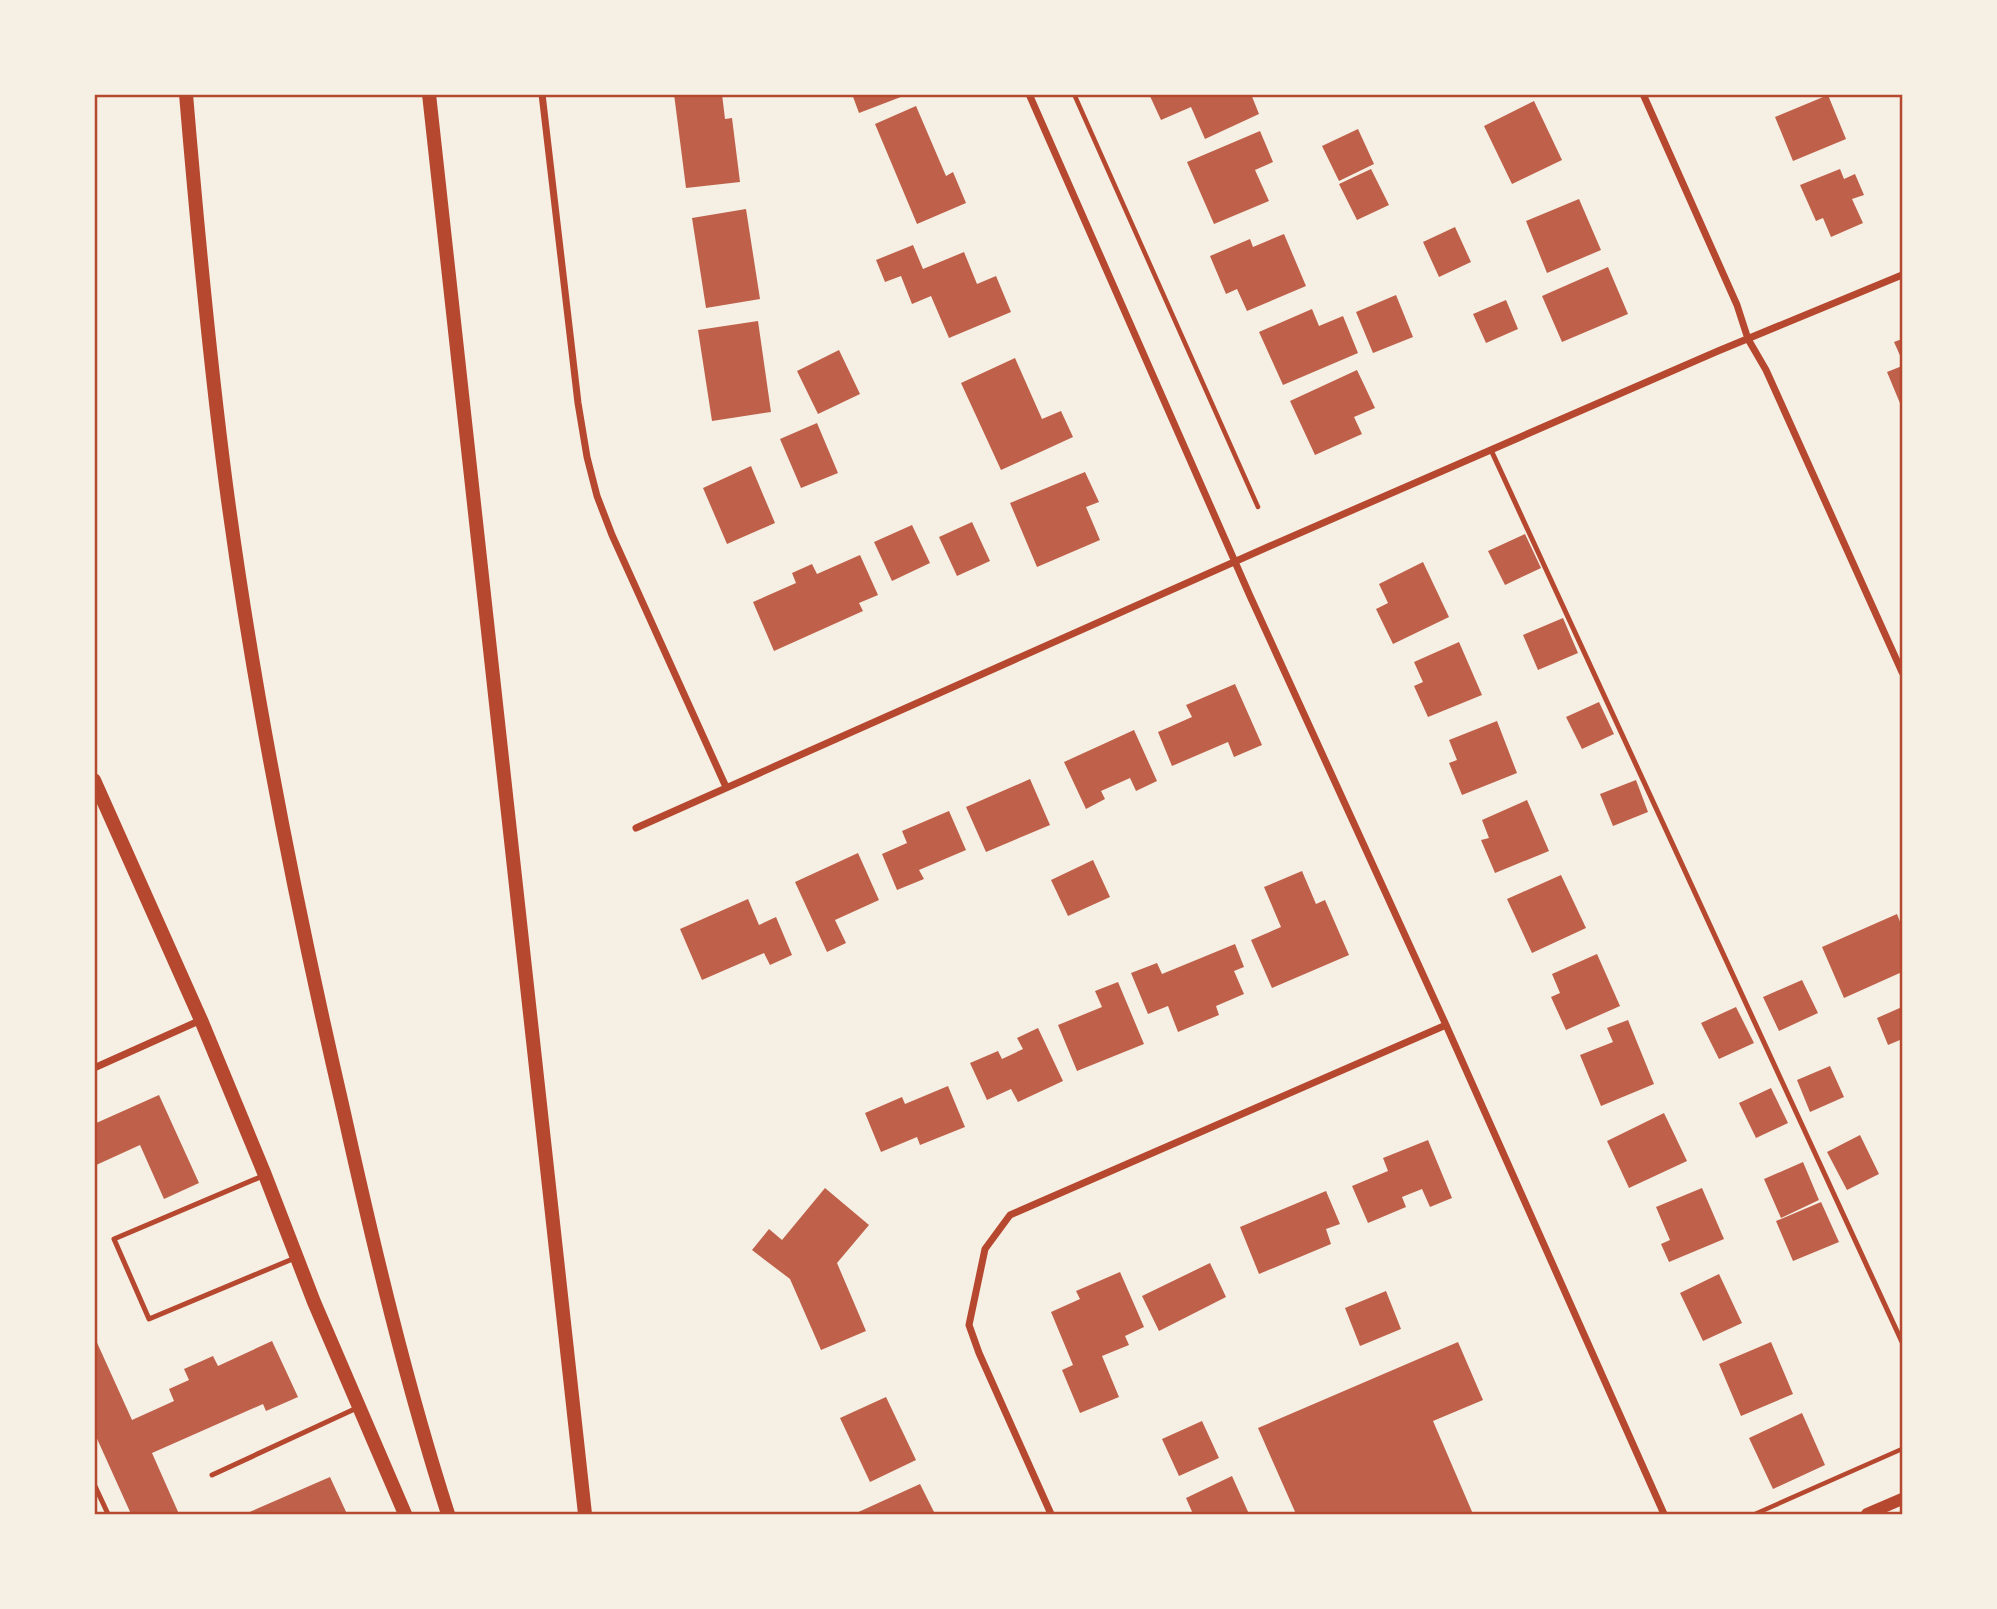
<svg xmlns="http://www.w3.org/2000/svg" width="1997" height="1609" font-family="'Exo 2',sans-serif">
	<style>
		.building { fill: #bf614a }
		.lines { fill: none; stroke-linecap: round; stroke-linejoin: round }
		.path { stroke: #b5482f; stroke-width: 4.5 }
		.service { stroke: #b5482f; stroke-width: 5 }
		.minor { stroke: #b5482f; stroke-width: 7 }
		.tertiary { stroke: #b5482f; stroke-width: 12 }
		.secondary { stroke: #b5482f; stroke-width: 14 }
		.neatline { fill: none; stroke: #b5482f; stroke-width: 2.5 }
	</style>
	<rect width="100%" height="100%" fill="#f6efe4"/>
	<!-- building -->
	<path class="building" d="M674,94H722L725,119L732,118L740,182L686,188Z
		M852,94H906V95L859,113Z
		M1149,94H1251L1259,114L1205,139L1191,107L1161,120Z
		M1828,95L1846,139L1793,161L1775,117Z
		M1534,101L1562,160L1512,184L1484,126Z
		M916,106L946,176L953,172L966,203L917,224L875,124Z
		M1358,129L1374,164L1339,181L1322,146Z
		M1260,131L1273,162L1255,170L1269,201L1214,224L1187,162Z
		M1371,169L1389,205L1357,220L1339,184Z
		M1840,169L1844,179L1855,174L1864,195L1852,199L1863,223L1831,237L1823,218L1816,221L1800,185Z
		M1579,199L1601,250L1547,273L1526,221Z
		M746,209L760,299L706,308L692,218Z
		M1455,227L1471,262L1439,277L1423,242Z
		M1284,234L1306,286L1247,311L1237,289L1226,294L1210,256L1250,239L1253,247Z
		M913,245L923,269L964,252L977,284L996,276L1011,312L949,338L931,296L912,304L901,276L885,282L876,260Z
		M1608,267L1628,314L1562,342L1542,296Z
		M1396,295L1413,337L1373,353L1356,312Z
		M1506,300L1518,329L1486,343L1473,314Z
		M1312,309L1319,326L1343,316L1358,353L1283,385L1259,332Z
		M758,321L771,412L712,421L698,330Z
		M1902,339V360L1894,342Z
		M839,350L860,394L818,414L797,371Z
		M1015,358L1042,419L1061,411L1073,437L1001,470L961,383Z
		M1902,366V408L1887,372Z
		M1357,370L1375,408L1354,417L1362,434L1315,455L1290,401Z
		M817,423L838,473L801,488L780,439Z
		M751,466L775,523L727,544L703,488Z
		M1085,472L1099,502L1086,507L1100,540L1037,567L1010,503Z
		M972,522L990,561L957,576L939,537Z
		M912,525L930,563L892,581L874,542Z
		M1525,534L1541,568L1505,585L1488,551Z
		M860,555L878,595L859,603L863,611L774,651L753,602L796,583L792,573L812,564L817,574Z
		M1423,562L1449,617L1393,644L1376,609L1388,603L1379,584Z
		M1563,618L1578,653L1538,670L1523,635Z
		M1459,642L1482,695L1428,717L1414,686L1423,682L1414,662Z
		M1235,684L1262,745L1234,757L1228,742L1172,766L1158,732L1192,717L1186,705Z
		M1599,702L1614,734L1582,749L1566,717Z
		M1497,721L1517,773L1462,795L1449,763L1457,760L1449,740Z
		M1134,730L1157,781L1136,791L1130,778L1101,791L1105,799L1086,809L1064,762Z
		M1030,779L1050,825L986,852L966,807Z
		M1636,780L1648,812L1613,826L1600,794Z
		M1527,800L1549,851L1495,873L1481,840L1489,838L1482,820Z
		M949,811L966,850L919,870L924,879L897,890L882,854L907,843L902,831Z
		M858,853L879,900L835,920L846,943L827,952L795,882Z
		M1093,860L1110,897L1068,916L1051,880Z
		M1302,871L1316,904L1325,900L1349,955L1272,988L1251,940L1281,927L1264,887Z
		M1561,875L1586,928L1532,953L1507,899Z
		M748,899L759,925L776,917L792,955L770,965L764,953L702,980L680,929Z
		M1897,914L1902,927V972L1844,998L1822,947Z
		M1235,944L1244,967L1234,971L1244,994L1216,1006L1219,1015L1178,1032L1168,1006L1148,1014L1131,973L1157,963L1162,974Z
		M1597,954L1620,1006L1566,1030L1551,997L1560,993L1552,974Z
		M1802,980L1818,1013L1779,1031L1763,997Z
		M1118,982L1144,1044L1077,1071L1058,1025L1102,1007L1095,991Z
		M1736,1007L1754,1043L1719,1059L1701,1023Z
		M1902,1007V1047L1900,1040L1888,1045L1877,1018Z
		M1628,1020L1654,1084L1601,1106L1580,1055L1613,1042L1607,1028Z
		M1038,1028L1063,1081L1018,1102L1011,1089L987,1100L970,1063L998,1051L1002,1059L1023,1049L1017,1038Z
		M1830,1066L1844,1097L1810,1112L1797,1080Z
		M948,1086L965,1127L920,1145L917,1137L881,1152L865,1113L902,1097L905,1104Z
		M1771,1088L1788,1123L1756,1138L1739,1103Z
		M159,1095L199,1183L164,1199L140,1145L94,1166V1124Z
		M1664,1113L1687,1161L1629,1188L1607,1141Z
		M1860,1135L1879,1174L1847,1190L1827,1152Z
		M1428,1140L1452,1198L1430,1207L1422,1189L1402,1197L1406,1207L1368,1223L1352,1186L1388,1171L1383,1158Z
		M1803,1162L1819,1200L1781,1218L1764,1179Z
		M825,1188L869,1225L837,1263L866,1331L821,1350L790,1279L752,1250L769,1229L782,1240Z
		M1702,1188L1724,1239L1669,1262L1661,1244L1670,1240L1656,1207Z
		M1326,1191L1340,1224L1326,1229L1331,1244L1259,1274L1240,1227Z
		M1821,1202L1839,1242L1793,1261L1776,1221Z
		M1210,1263L1226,1297L1159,1331L1142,1296Z
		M1120,1272L1144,1327L1125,1336L1129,1345L1102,1356L1119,1397L1080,1413L1062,1370L1073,1365L1051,1312L1080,1299L1076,1291Z
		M1719,1274L1742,1323L1703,1341L1680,1293Z
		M1386,1291L1401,1329L1360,1346L1345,1308Z
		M94,1336L132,1420L174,1401L169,1389L189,1380L184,1369L213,1356L218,1366L272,1341L298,1397L266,1411L263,1404L152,1453L179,1514H131L94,1432Z
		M1458,1342L1483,1400L1433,1421L1473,1514H1296L1258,1428Z
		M1771,1342L1793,1394L1741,1416L1719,1364Z
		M886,1397L916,1460L870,1482L840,1418Z
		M1802,1413L1825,1465L1773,1489L1749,1438Z
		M1202,1421L1219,1458L1179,1476L1162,1439Z
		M1232,1476L1249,1514H1193L1186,1498Z
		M330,1477L347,1514H245Z
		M920,1484L935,1514H854Z"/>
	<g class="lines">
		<!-- path -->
		<path class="path" d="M1074,94L1258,507
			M1755,1514L1902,1449"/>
		<!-- service -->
		<path class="service" d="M1491,450L1902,1342
			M265,1175L114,1239L149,1319L295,1258
			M212,1475L359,1407
			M94,1484L108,1514"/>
		<!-- minor -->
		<path class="minor" d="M542,94L578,403L587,457L597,496L612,535L726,787
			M1029,94L1250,596L1446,1025L1664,1514
			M1643,94L1737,305L1748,339L1766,370L1902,672
			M636,828L1270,546L1718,351L1902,275
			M94,1068L201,1020
			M1051,1514L979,1353L969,1325L985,1249L1010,1215L1446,1025"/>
		<!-- tertiary -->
		<path class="tertiary" d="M1867,1514L1902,1499"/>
		<!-- secondary -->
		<path class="secondary" d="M186,94C197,225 209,355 226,485C254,696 296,906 344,1113C374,1248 406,1383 448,1514
			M429,94L585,1514
			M94,780L201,1020L265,1175L314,1302L405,1514"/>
	</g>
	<!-- border -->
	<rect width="1997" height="1609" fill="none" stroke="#f6efe4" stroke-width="192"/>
	<rect x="96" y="96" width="1805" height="1417" class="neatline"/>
</svg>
